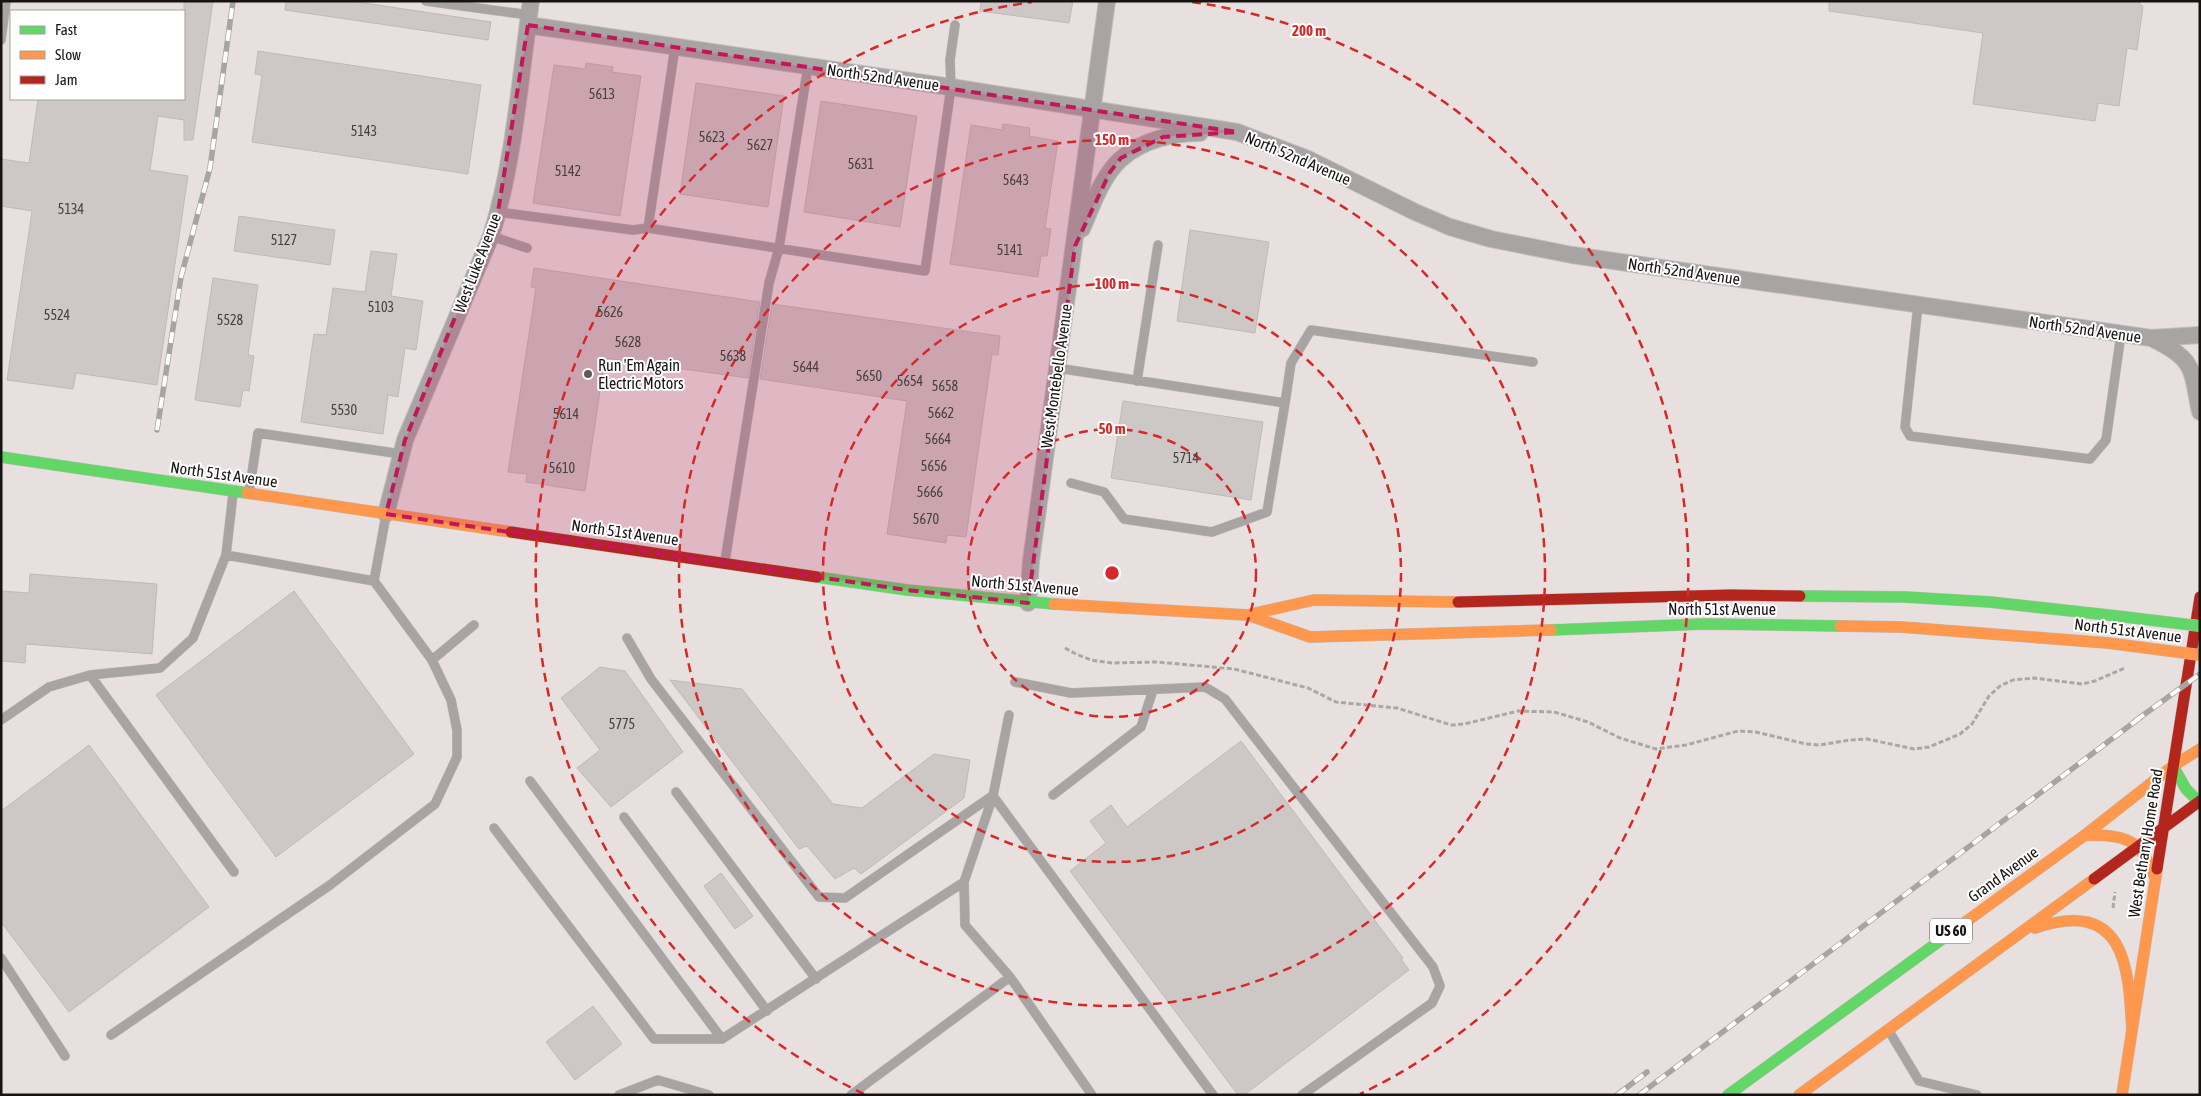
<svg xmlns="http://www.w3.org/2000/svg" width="2201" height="1096" font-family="'Asap Condensed',sans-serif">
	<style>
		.building { fill: #cdc7c6; stroke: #bfbab9 }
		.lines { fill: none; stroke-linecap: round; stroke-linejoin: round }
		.lane-casing { stroke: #c1bcba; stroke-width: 10 }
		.street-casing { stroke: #c1bcba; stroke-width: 18 }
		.fast-casing { stroke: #c1bcba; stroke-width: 12 }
		.slow-casing { stroke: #c1bcba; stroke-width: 12 }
		.jam-casing { stroke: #c1bcba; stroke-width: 12 }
		.path { stroke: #aba7a7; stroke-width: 3; stroke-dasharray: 5 2.5; stroke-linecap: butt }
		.lane { stroke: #a7a4a3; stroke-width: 9 }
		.street { stroke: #a7a4a3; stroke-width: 16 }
		.fast { stroke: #63d668; stroke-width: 11 }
		.slow { stroke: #ff974d; stroke-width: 11 }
		.jam { stroke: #b3261e; stroke-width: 11 }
		.rail-casing { stroke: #a7a4a2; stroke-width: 5.5 }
		.rail { stroke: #fff; stroke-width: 4; stroke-dasharray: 11; stroke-linecap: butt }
		.fast-bridge-casing { stroke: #c1bcba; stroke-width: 12; stroke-linecap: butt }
		.slow-bridge-casing { stroke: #c1bcba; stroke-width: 12; stroke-linecap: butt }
		.fast-bridge { stroke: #63d668; stroke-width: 11 }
		.slow-bridge { stroke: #ff974d; stroke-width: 11 }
		.marked { fill: #c2185b; fill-opacity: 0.2; stroke: #c2185b; stroke-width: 4; stroke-dasharray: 10 6; stroke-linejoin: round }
		.ring { fill: none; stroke: #d62828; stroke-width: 2.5; stroke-dasharray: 9 6 }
		.poi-dot { fill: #605b59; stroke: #fff; stroke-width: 2 }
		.labels { text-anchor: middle; stroke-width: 4; stroke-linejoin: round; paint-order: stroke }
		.number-label { font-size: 14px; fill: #464140 }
		.shield { fill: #fff; stroke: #5d5a59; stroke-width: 1 }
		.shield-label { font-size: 15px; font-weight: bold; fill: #171312 }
		.street-label { font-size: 16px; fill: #171312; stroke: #fff }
		.poi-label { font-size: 16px; fill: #171312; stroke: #fff; text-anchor: start }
		.centre { fill: #d62828; stroke: #fff; stroke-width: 2.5 }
		.ring-label { font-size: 15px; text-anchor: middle; font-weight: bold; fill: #d62828; stroke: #fff; stroke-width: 4; stroke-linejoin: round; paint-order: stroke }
	</style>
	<rect width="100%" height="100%" fill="#e7e0de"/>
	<!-- building -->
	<path class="building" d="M184,1H213L193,140H184V120L158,116L150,170L188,176L157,385L76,373L73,389L7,380L32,211L1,206V159L29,163L38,99H184Z
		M286,1H351L491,22L488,40L285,10Z
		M981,1H1073L1069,23L980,11Z
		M1829,1H2140V5L2143,6L2137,50L2127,48L2119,106L2098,103L2095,121L1973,104L1983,33L1829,11Z
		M258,51L481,85L468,174L252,142L262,75L255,74Z
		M586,63L613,67L612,72L641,76L620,216L533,203L554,65L585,69Z
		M696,83L784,96L768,207L680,194Z
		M821,101L917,116L900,227L804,212Z
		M1003,124L1030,128L1029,136L1058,141L1045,228L1051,229L1047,256H1041L1038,277L950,264L971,125L1002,130Z
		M239,216L335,230L330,265L234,251Z
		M1190,230L1269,242L1255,333L1177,321Z
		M371,251L397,254L391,296L423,301L416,350L405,348L398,397L388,395L383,434L301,422L314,334L326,335L333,288L365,292Z
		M534,268L760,302L748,378L605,358L585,491L526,482L527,474L508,472L536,288L531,287Z
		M213,278L258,285L248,355L254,356L249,391L243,390L240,407L195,400Z
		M772,304L1000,336L998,355L992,354L966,537L947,535L946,543L887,534L907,401L760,379Z
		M1123,401L1263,422L1251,500L1111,478Z
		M30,574L157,584L152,654L26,644L25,663L1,661V591L29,593Z
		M294,591L414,754L276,857L156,695Z
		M600,667L625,671L683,752L611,807L577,768L600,750L561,698Z
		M670,680L742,689L833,804L862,808L934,754L970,760L964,798L861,874L854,868L835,879L807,846L799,849Z
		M1241,741L1403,958L1401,959L1409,970L1244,1095H1238L1070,871L1106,843L1090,821L1111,805L1127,827Z
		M89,745L209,907L69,1012L1,922V811Z
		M721,873L753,916L735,929L704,886Z
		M593,1006L622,1044L575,1080L546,1042Z"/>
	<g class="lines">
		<defs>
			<path id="lane" d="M426,1L529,15
				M1,40L6,1
				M498,212L633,230L648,228L925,271L951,87L950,60L955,25
				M648,228L675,47
				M491,236L527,248
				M1918,305L1905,427L1910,436L2090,459L2106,440L2121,334
				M1057,368L1285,403L1291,363L1311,330L1533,362
				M1137,381L1158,245
				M1071,483L1104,492L1124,519L1212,532L1267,512L1285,403
				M249,493L258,433L401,454
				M233,494L226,555L374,581
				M386,515L374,581L432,660L474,625
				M725,561L769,283L779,248L808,66
				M627,638L651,679L819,897L845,898L992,796
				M90,675L234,872
				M1015,682L1071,693L1205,687L1225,699L1433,967L1440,986L1432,1003L1302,1095
				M1,720L49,687L90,675L160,668L193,638L226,555
				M530,781L722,1039L964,882L993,796L1009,715
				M676,792L816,979
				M1053,795L1141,727L1153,690
				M993,796L1213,1095
				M624,817L767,1011
				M494,828L654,1039H722
				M964,882L965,925L1010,977
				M1,958L65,1056
				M1889,1031L1919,1081L1977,1095
				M111,1035L330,885L435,804L457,757V730L451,700L432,660
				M619,1095L658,1080L709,1095
				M851,1095L1010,977L1092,1095"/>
			<path id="street" d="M528,25L951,87L1237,132L1308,159L1415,212L1450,227L1491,239L1572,255L2151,338L2200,335
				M1082,229C1092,206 1102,176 1121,159C1142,140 1173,133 1200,133
				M2153,339C2196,360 2191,369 2200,412
				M386,514L405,440L491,236C514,163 520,78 531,1
				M1028,603L1031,561L1107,1"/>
			<path id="fast" d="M1,457L247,493
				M817,577L907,590L1054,604
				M1800,596L1905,597L1990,602L2117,616
				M1551,630L1704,624L1840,626
				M2173,766L2186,789L2200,803
				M1728,1095L1967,921"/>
			<path id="slow" d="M247,493L511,532
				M1054,604L1247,615L1314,600L1458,602
				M1248,615L1310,637L1551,630
				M1840,626L1901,627L2108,643
				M2085,835C2125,835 2141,838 2155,878
				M1967,921L2085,835L2173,766L2200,749
				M2035,928C2124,898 2129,964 2132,1032
				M1799,1095L2094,879
				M2122,1095L2157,869"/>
			<path id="jam" d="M511,532L817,577
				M1458,602L1731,595L1800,596
				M2157,869L2200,597
				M2094,879L2200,801"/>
		</defs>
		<!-- lane casing -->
		<use href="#lane" class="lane-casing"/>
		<!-- street casing -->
		<use href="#street" class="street-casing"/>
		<!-- fast casing -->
		<use href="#fast" class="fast-casing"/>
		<!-- slow casing -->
		<use href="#slow" class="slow-casing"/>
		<!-- jam casing -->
		<use href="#jam" class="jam-casing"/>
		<!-- path -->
		<path class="path" d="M1065,648L1076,654L1091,660L1112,663L1157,662L1234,669L1308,688L1336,702L1397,708L1451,725L1464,724L1518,711L1554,712L1588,722L1620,738L1656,749L1686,745L1738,731L1756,732L1806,744L1820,745L1850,740L1867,739L1914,749L1929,747L1960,734L1972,724L1989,696L2000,686L2013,680L2034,678L2082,684L2095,681L2125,668
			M2113,908L2115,892"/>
		<!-- lane -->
		<use href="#lane" class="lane"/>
		<!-- street -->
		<use href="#street" class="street"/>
		<!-- fast -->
		<use href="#fast" class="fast"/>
		<!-- slow -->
		<use href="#slow" class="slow"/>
		<!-- jam -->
		<use href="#jam" class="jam"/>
		<defs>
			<path id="rail" d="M157,430L181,277L210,168L233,1
				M2135,721L2200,674
				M1617,1095L1647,1072
				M1639,1095L2141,717"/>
		</defs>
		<!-- rail casing -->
		<use href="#rail" class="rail-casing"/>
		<!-- rail -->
		<use href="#rail" class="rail"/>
		<defs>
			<path id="fast-bridge" d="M2117,616L2200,626"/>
			<path id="slow-bridge" d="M2108,643L2200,655"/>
		</defs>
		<!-- fast-bridge casing -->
		<use href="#fast-bridge" class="fast-bridge-casing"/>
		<!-- slow-bridge casing -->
		<use href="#slow-bridge" class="slow-bridge-casing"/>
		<!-- fast-bridge -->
		<use href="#fast-bridge" class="fast-bridge"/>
		<!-- slow-bridge -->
		<use href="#slow-bridge" class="slow-bridge"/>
	</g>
	<!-- marked area -->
	<path class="marked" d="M528,25L1237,132L1163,137L1121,158L1110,172L1075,246L1028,603L907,590L386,514L405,440L498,212Z"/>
	<!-- distance rings -->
	<g class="ring">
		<circle cx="1112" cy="573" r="144"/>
		<circle cx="1112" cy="573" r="289"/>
		<circle cx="1112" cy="573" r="433"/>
		<path d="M864 1094A577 577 0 0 1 1032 2M1192 2A577 577 0 0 1 1360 1094"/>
	</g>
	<!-- markers -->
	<circle class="poi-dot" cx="588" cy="374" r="5"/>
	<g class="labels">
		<!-- number labels -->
		<g class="number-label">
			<text x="602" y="99">5613</text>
			<text x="364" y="136">5143</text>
			<text x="712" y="142">5623</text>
			<text x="760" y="150">5627</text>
			<text x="861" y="169">5631</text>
			<text x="568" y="176">5142</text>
			<text x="1016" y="185">5643</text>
			<text x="71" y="214">5134</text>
			<text x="284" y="245">5127</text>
			<text x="1010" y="255">5141</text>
			<text x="381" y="312">5103</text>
			<text x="610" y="317">5626</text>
			<text x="57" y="320">5524</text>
			<text x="230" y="325">5528</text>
			<text x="628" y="347">5628</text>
			<text x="733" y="361">5638</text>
			<text x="806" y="372">5644</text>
			<text x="869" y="381">5650</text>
			<text x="910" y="386">5654</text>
			<text x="945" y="391">5658</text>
			<text x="344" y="415">5530</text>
			<text x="941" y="418">5662</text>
			<text x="566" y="419">5614</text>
			<text x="938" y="444">5664</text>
			<text x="1186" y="463">5714</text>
			<text x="934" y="471">5656</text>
			<text x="562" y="473">5610</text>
			<text x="930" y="497">5666</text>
			<text x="926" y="524">5670</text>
			<text x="622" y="729">5775</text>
		</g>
		<!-- shield labels -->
		<rect class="shield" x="1930" y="918.5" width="42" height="25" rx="4"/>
		<g class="shield-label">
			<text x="1951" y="936">US 60</text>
		</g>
		<!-- street labels -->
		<g class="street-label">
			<text transform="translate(883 77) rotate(8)" y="6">North 52nd Avenue</text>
			<text transform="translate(1298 158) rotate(23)" y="6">North 52nd Avenue</text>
			<text transform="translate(477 263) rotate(-69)" y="6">West Luke Avenue</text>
			<text transform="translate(1684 271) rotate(8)" y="6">North 52nd Avenue</text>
			<text transform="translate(2085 329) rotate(8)" y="6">North 52nd Avenue</text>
			<text transform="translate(1056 376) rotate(-82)" y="6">West Montebello Avenue</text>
			<text transform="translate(224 474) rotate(8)" y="6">North 51st Avenue</text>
			<text transform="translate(625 532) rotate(8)" y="6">North 51st Avenue</text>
			<text transform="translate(1025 585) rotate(5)" y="6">North 51st Avenue</text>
			<text x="1722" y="615">North 51st Avenue</text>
			<text transform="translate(2128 630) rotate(7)" y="6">North 51st Avenue</text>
			<text transform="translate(2145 843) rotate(-81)" y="6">West Bethany Home Road</text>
			<text transform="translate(2003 874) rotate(-36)" y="6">Grand Avenue</text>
		</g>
		<!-- poi labels -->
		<g class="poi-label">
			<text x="598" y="371">Run 'Em Again<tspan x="598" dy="18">Electric Motors</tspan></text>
		</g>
	</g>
	<circle cx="1112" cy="573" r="8" class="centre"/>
	<g class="ring-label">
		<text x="1309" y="36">200 m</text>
		<text x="1112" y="145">150 m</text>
		<text x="1112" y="289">100 m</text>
		<text x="1112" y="434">50 m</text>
	</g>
	<!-- border -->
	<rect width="2201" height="1096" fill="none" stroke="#171312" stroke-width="5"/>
	<!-- legend -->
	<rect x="10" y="10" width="175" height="90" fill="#ffffff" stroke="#a2a1a0"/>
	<rect x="20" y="26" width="25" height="8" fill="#63d668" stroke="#a2a1a0"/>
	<text x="55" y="35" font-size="15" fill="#171312">Fast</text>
	<rect x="20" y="51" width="25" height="8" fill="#ff974d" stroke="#a2a1a0"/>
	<text x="55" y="60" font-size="15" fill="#171312">Slow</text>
	<rect x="20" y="76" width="25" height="8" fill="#b3261e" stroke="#a2a1a0"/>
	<text x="55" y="85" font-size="15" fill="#171312">Jam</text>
</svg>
